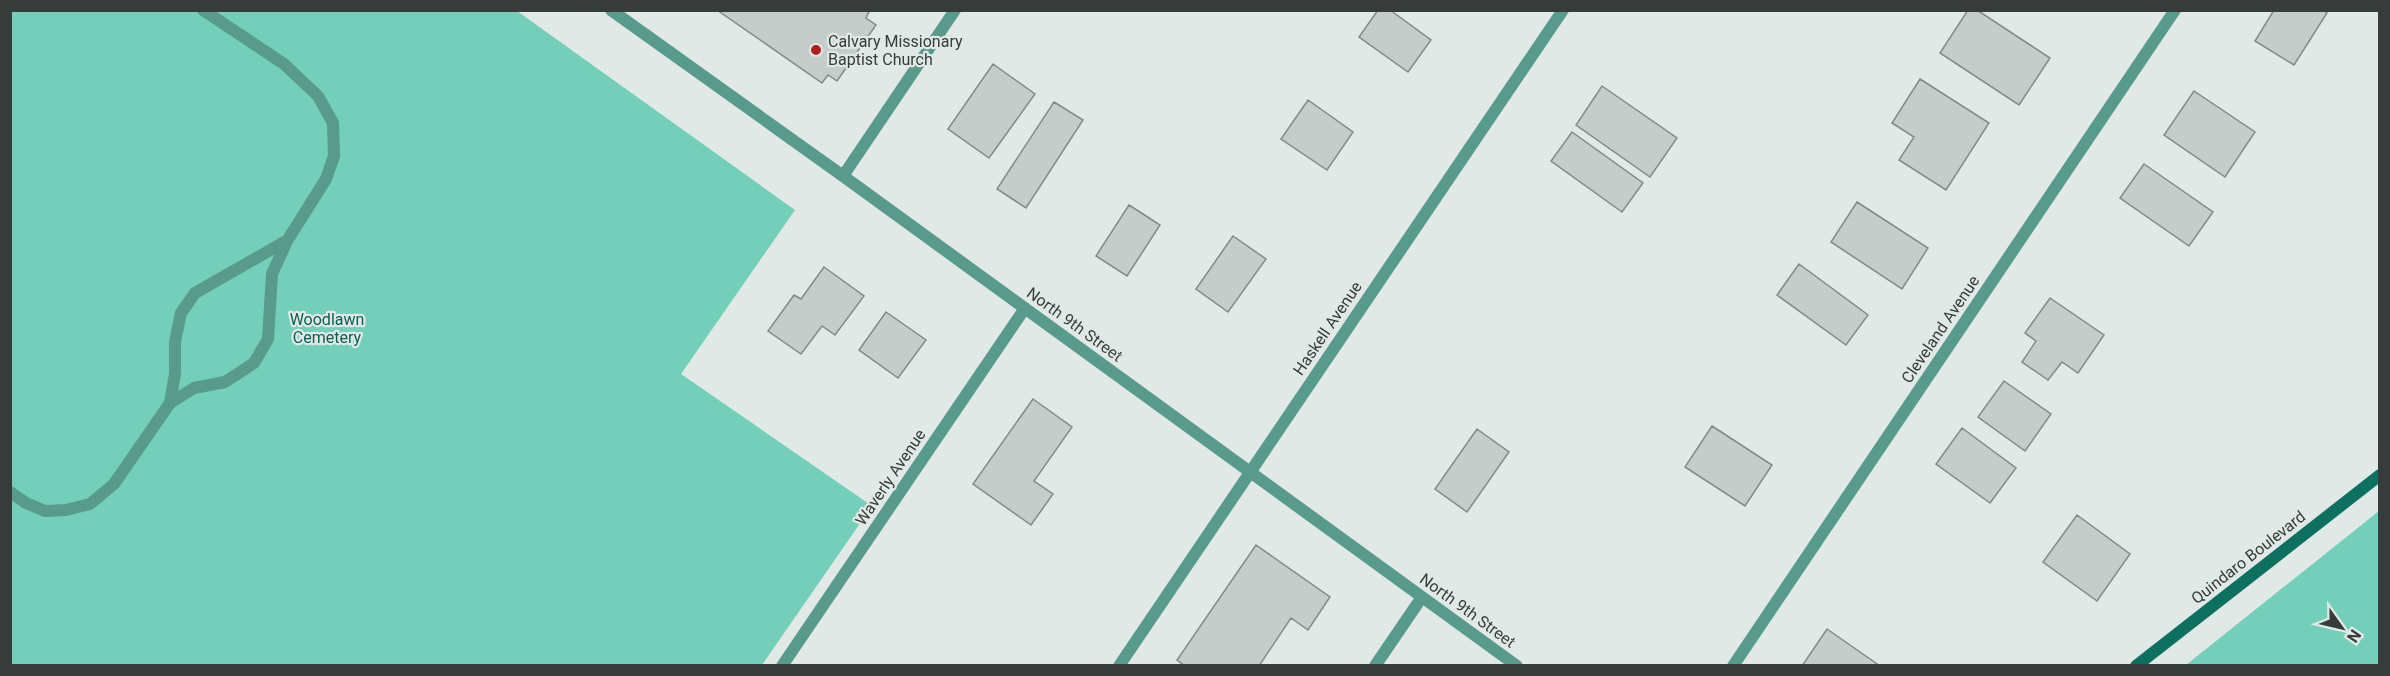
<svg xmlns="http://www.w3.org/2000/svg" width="2390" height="676" font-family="Roboto,sans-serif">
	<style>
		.green { fill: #73ceba }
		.building { fill: #c4cdca; stroke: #828a88; stroke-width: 1.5 }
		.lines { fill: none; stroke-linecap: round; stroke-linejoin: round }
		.service { stroke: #589a8b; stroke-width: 12 }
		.minor { stroke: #589a8b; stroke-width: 12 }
		.secondary { stroke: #0e7060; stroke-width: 12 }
		.poi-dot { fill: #af1e1c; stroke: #e1e9e7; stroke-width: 2 }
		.labels { text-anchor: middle; stroke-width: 4.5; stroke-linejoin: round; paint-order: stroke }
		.poi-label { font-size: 16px; fill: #373b3a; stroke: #e1e9e7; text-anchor: start }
		.park-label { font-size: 16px; fill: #085f51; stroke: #e1e9e7 }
		.street-label { font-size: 16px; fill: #373b3a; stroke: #e1e9e7 }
	</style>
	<rect width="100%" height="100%" fill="#e1e9e7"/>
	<!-- green -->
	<path class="green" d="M10,11H517L795,210L681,374L872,506L762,665H11Z
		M2379,511V665H2186Z"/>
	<!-- building -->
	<path class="building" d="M717,10H870L866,18L876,25L837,81L828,75L822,83Z
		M1378,10H1390L1431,40L1408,72L1359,37Z
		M1968,10H1977L2050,58L2019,105L1940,53Z
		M2274,10H2323L2327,13L2294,65L2255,41Z
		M993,64L1035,94L989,158L948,129Z
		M1920,79L1989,123L1946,190L1899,160L1914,137L1892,123Z
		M1602,86L1677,138L1650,177L1576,125Z
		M2194,91L2255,132L2225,177L2164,135Z
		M1308,100L1353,132L1327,170L1281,139Z
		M1054,102L1083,120L1026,208L997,189Z
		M1572,132L1643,183L1622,212L1551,161Z
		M2144,164L2213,212L2189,246L2120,198Z
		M1857,202L1928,248L1902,289L1831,242Z
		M1129,205L1160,225L1127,276L1096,256Z
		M1233,236L1266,259L1228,312L1196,289Z
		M1799,264L1868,315L1846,345L1777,295Z
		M824,267L864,296L835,335L822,326L801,354L768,331L794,295L801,299Z
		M2050,298L2104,335L2078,373L2062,362L2048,380L2022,362L2036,341L2025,333Z
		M886,312L926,340L898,378L859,350Z
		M2004,381L2051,414L2025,451L1978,417Z
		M1033,399L1072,427L1034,481L1053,494L1031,525L973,484Z
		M1712,426L1772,465L1745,506L1685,467Z
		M1962,428L2016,468L1990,503L1936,464Z
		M1477,429L1509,452L1467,512L1435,489Z
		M2077,515L2130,554L2097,601L2043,562Z
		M1256,545L1330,597L1308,630L1291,618L1259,666H1185L1177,660Z
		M1827,629L1880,666H1802Z"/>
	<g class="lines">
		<!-- service -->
		<path class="service" d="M170,403L175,374V342L181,313L195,293L286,241
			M10,492L26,503L45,511L66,510L90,504L114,484L170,403L194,388L225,382L254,363L268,339L272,274L287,241L326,179L334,156L333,123L318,96L284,64L203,10"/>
		<!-- minor -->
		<path class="minor" d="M611,10L843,176L1517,666
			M843,176L955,10
			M782,666L1025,308
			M1119,666L1563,10
			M1375,666L1422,597
			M1733,666L2175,10"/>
		<!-- secondary -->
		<path class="secondary" d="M2136,666L2380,475"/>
	</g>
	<!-- markers -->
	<circle class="poi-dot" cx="816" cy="50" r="6"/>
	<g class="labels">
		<!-- poi labels -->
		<g class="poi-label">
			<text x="828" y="47">Calvary Missionary<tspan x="828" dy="18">Baptist Church</tspan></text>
		</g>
		<!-- park labels -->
		<g class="park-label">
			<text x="327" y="325">Woodlawn<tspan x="327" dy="18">Cemetery</tspan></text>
		</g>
		<!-- street labels -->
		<g class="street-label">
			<text transform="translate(1075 324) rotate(36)" y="6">North 9th Street</text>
			<text transform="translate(1327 328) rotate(-56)" y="6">Haskell Avenue</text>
			<text transform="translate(1940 329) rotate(-56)" y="6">Cleveland Avenue</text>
			<text transform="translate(890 477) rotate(-56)" y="6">Waverly Avenue</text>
			<text transform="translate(2248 557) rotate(-38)" y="6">Quindaro Boulevard</text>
			<text transform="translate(1468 610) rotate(36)" y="6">North 9th Street</text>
		</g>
	</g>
	<!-- border -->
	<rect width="2390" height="676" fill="none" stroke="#373b3a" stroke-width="24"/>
	<!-- north arrow -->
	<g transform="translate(2342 628) rotate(124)" stroke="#e1e9e7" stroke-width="4.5" paint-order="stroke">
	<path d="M0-4.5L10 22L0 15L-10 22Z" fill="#373b3a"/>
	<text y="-9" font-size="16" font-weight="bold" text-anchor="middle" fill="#373b3a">N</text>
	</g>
</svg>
